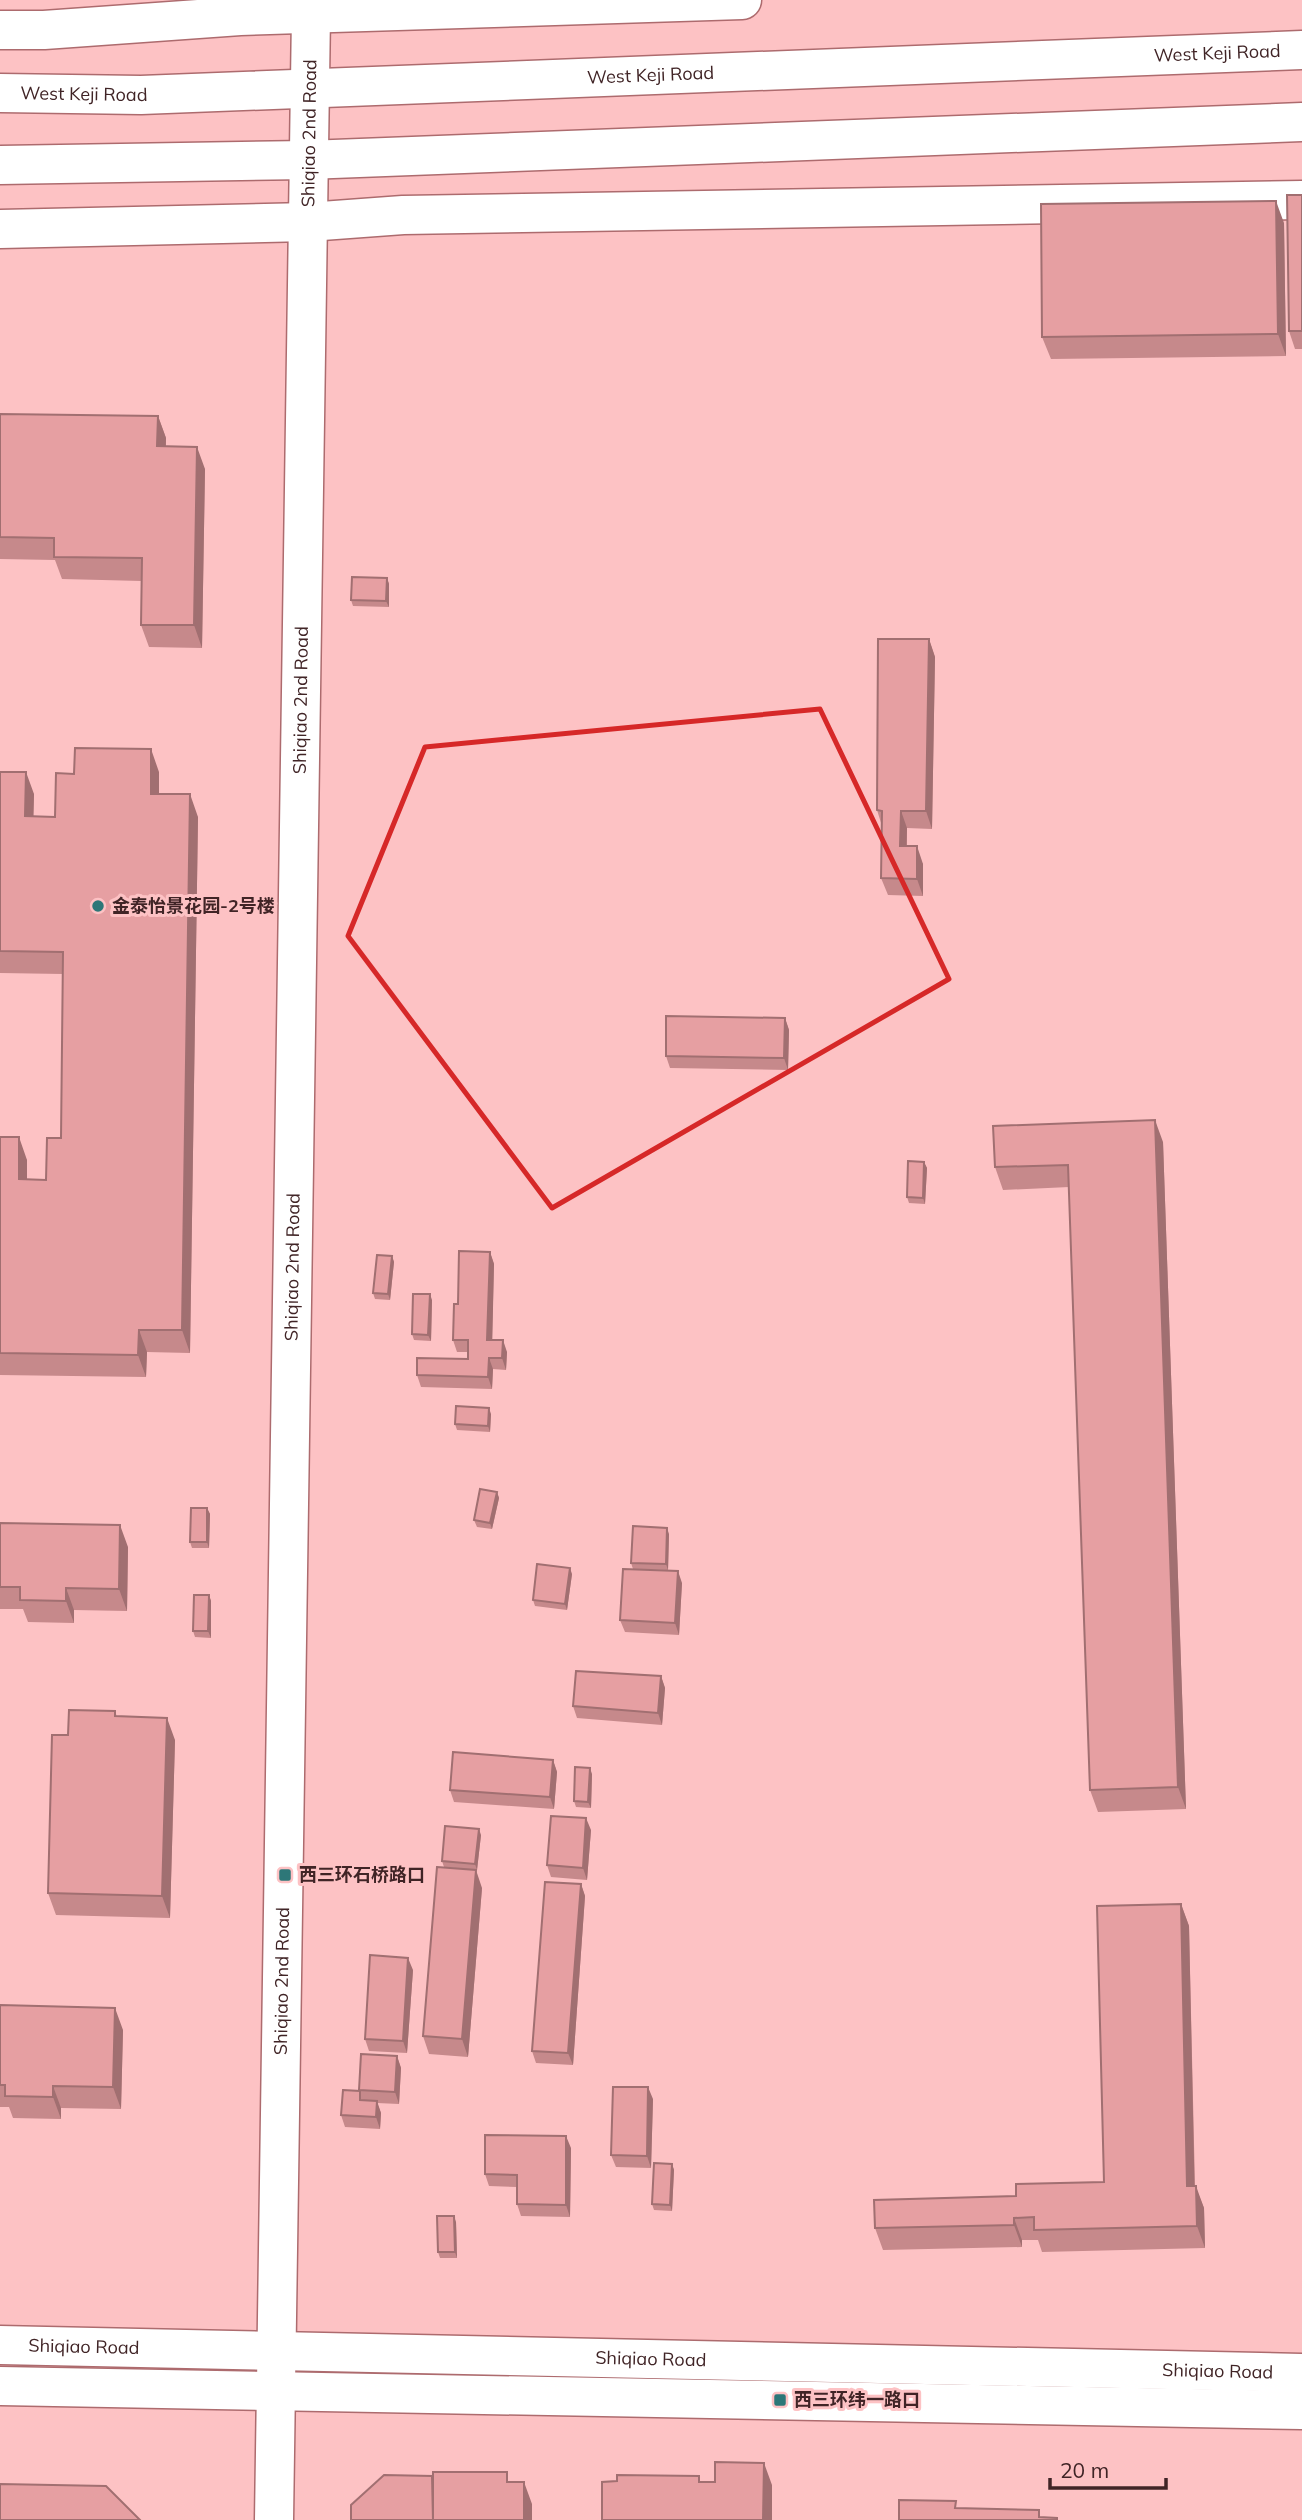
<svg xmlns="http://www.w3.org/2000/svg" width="1302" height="2520" font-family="Mulish,'Noto Sans SC',sans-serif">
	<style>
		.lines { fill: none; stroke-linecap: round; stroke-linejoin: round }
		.minor-casing { stroke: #ad6b6e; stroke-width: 41 }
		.major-casing { stroke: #ad6b6e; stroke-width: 41 }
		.minor { stroke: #fff; stroke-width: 38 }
		.major { stroke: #fff; stroke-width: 38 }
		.wall { fill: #c6898b }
		.shaded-wall { fill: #a16f71 }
		.building { fill: #e69fa2; stroke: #a16f71; stroke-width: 2 }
		.marked { fill: none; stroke: #d62828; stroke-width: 5; stroke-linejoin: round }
		.poi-dot { fill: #2d7778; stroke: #fdc2c4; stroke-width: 2.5 }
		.labels { text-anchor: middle; stroke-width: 6; stroke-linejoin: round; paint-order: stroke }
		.street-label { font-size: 18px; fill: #402426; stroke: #fdc2c4 }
		.poi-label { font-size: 18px; font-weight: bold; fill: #402426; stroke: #fdc2c4; text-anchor: start }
	</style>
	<rect width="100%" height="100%" fill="#fdc2c4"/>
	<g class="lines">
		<defs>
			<g id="minor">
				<path d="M0,30H44L240,16L742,0"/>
				<path d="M0,229L308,222L403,215L1302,200"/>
				<path id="s1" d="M0,2345L1302,2373"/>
				<path d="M0,2386L1302,2410"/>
				<path id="s2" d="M274,2520L311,14"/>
			</g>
			<g id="major">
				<path id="s3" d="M0,93L141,95L1302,50"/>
				<path d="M0,165L307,160L1302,122"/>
			</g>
		</defs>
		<!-- minor casing -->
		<use href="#minor" class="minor-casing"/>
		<!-- major casing -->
		<use href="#major" class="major-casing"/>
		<!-- minor -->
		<use href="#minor" class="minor"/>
		<!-- major -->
		<use href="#major" class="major"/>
	</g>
	<!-- wall -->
	<path class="wall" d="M1302,195V349H1295L1289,331Z
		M1284,223L1286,356L1051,359L1042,337Z
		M0,414L158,416L166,438V446L205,469L202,648L149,647L141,625L142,581L62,579L55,560L0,559Z
		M387,578L389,584V607L353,606L351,600Z
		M929,639L935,657L932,829L907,828V846L923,864V896L888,895L881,878L882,826L877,810Z
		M0,772L34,794L33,817H55L74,774L159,772V794L198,817L190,1353L147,1352L146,1377L0,1375V1137L27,1160V1179L46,1180L61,1138L63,974L0,973Z
		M785,1018L789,1030L788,1070L670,1068L666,1056Z
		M1163,1142L1186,1809L1098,1812L1090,1790L1069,1187L1003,1190L995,1167Z
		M924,1162L927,1168L925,1204L909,1203L907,1197Z
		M490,1252L494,1264L492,1340L507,1352L506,1370L493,1369L492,1389L421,1387L417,1375L468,1359V1352H457L453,1340L458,1304Z
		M392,1256L394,1262L390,1300L375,1299L373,1293Z
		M432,1300L431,1341L414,1340L412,1334Z
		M491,1414L490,1432L457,1430L455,1424Z
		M497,1492L499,1498L492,1529L477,1527L474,1520Z
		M207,1508L210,1514L209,1548H192L190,1542Z
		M0,1523L128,1547L127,1611L74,1610V1623L28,1622L23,1609H0Z
		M669,1534L668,1570L633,1569L631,1563Z
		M572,1574L567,1610L535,1606L533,1600Z
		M682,1583L679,1635L625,1632L620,1620Z
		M209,1595L211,1601V1638L195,1637L193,1631Z
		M661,1676L665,1688L662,1725L577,1718L573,1706Z
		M115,1711L117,1717L175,1740L170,1918L56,1915L48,1893L68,1735Z
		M553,1760L557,1772L554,1809L454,1802L450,1790Z
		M592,1774L591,1808L576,1807L574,1801Z
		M591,1830L587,1880L551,1877L547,1865Z
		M481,1835L477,1870L444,1867L442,1861Z
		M581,1884L585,1896L573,2065L536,2063L532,2051Z
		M482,1888L468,2057L429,2054L423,2036Z
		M1181,1904L1189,1926L1195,2186L1204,2208L1205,2248L1042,2252L1038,2240H1022V2247L883,2250L875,2228L1016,2196L1104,2182Z
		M413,1970L407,2053L369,2051L365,2039Z
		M0,2005L123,2030L121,2109L61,2108V2119L13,2118L9,2107H0Z
		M397,2056L401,2068L399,2104L377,2103L381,2113L380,2129L345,2127L341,2115L359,2091Z
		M653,2099L651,2168L616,2167L611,2155Z
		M571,2148L570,2217L521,2216L517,2204V2187L489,2186L485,2174Z
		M672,2164L674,2170L672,2211L654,2210L652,2204Z
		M456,2222L457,2258H440L438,2252Z"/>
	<!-- shaded-wall -->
	<path class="shaded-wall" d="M1276,201L1284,223L1286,356L1278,334Z
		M158,416L166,438L165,469L157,446Z
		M197,447L205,469L202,648L194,625Z
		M387,578L389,584V607L386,601Z
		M929,639L935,657L932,829L926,811Z
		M151,749L159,772V816L151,794Z
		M26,772L34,794L33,839L25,816Z
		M190,794L198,817L190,1353L182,1330Z
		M901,811L907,828L906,864L900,846Z
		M917,846L923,864V896L917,879Z
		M785,1018L789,1030L788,1070L784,1058Z
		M1155,1120L1163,1142L1186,1809L1178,1787Z
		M19,1137L27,1160V1201L19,1179Z
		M924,1162L927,1168L925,1204L923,1198Z
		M490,1252L494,1264L492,1352L487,1340Z
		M392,1256L394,1262L390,1300L388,1294Z
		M430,1294L432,1300L431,1341L428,1335Z
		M139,1330L147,1352L146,1377L138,1355Z
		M503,1340L507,1352L506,1370L502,1358Z
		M489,1358L493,1369L492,1389L488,1377Z
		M489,1408L491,1414L490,1432L488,1426Z
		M497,1492L499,1498L492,1529L490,1523Z
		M207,1508L210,1514L209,1548L207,1542Z
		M120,1525L128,1547L127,1611L119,1589Z
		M667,1528L669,1534L668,1570L666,1564Z
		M570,1568L572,1574L567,1610L565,1604Z
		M678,1571L682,1583L679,1635L675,1623Z
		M66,1588L74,1610V1623L66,1601Z
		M209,1595L211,1601V1638L208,1631Z
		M661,1676L665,1688L662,1725L658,1713Z
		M167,1718L175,1740L170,1918L162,1896Z
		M553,1760L557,1772L554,1809L550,1797Z
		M590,1768L592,1774L591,1808L588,1802Z
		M586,1818L591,1830L587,1880L583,1868Z
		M479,1829L481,1835L477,1870L475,1864Z
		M476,1870L482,1888L468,2057L462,2039Z
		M581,1884L585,1896L573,2065L568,2053Z
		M1181,1904L1189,1926L1195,2208L1187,2186Z
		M408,1958L413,1970L407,2053L403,2041Z
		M115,2008L123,2030L121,2109L113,2087Z
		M397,2056L401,2068L399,2104L395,2092Z
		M53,2086L61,2108V2119L53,2097Z
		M648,2087L653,2099L651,2168L647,2156Z
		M377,2101L381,2113L380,2129L376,2117Z
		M566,2136L571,2148L570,2217L566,2205Z
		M672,2164L674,2170L672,2211L670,2205Z
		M1196,2186L1204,2208L1205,2248L1197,2226Z
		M454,2216L456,2222L457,2258L455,2252Z
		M1014,2218L1022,2240V2247L1014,2225Z
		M764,2463L772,2485V2520H763Z
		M524,2482L532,2504V2520H524Z"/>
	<!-- building -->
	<path class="building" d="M1287,195H1302V331H1289Z
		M1276,201L1278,334L1042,337L1041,204Z
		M0,414L158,416L157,446L197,447L194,625H141L142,558L54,557V538L0,537Z
		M352,577L387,578L386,601L351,600Z
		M878,639H929L926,811H901L900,846H917V879L881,878L882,811L877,810Z
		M75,748L151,749V794H190L182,1330H139L138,1355L0,1353V1137H19V1179L46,1180L47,1138H61L63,952L0,951V772H26L25,816L55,817L56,773L74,774Z
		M666,1016L785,1018L784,1058L666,1056Z
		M1155,1120L1178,1787L1090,1790L1068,1165L995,1167L993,1126Z
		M908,1161L924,1162L923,1198L907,1197Z
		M459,1251L490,1252L487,1340H503L502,1358H489L488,1377L417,1375V1358L468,1359V1340H453L454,1304H458Z
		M377,1255L392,1256L388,1294L373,1293Z
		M413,1294H430L428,1335L412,1334Z
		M456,1406L489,1408L488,1426L455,1424Z
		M480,1489L497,1492L490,1523L474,1520Z
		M191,1508H207V1542H190Z
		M0,1523L120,1525L119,1589L66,1588V1601L20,1600V1587H0Z
		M633,1526L667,1528L666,1564L631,1563Z
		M537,1564L570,1568L565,1604L533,1600Z
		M623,1569L678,1571L675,1623L620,1620Z
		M194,1595H209L208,1631H193Z
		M576,1671L661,1676L658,1713L573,1706Z
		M69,1710L115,1711V1716L167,1718L162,1896L48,1893L52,1735H68Z
		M453,1752L553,1760L550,1797L450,1790Z
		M575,1767L590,1768L588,1802L574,1801Z
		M551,1816L586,1818L583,1868L547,1865Z
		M445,1826L479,1829L475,1864L442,1861Z
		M437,1867L476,1870L462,2039L423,2036Z
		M545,1882L581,1884L568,2053L532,2051Z
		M1181,1904L1187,2186H1196L1197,2226L1034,2230V2217L1014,2218V2225L875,2228L874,2200L1016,2196V2184L1104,2182L1097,1906Z
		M370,1955L408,1958L403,2041L365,2039Z
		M0,2005L115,2008L113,2087L53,2086V2097L5,2096V2085H0Z
		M361,2054L397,2056L395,2092L359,2090Z
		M613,2087H648L647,2156L611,2155Z
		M343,2090L360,2091V2100L377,2101L376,2117L341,2115Z
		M485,2135L566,2136V2205L517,2204V2175L485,2174Z
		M654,2163L672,2164L670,2205L652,2204Z
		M437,2216H454L455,2252H438Z
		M715,2462L764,2463L763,2520H602V2482L617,2481V2475L699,2476V2482H715Z
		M433,2472H507V2482H524V2520H433Z
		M384,2475L432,2476L433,2520H351V2505Z
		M0,2484L106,2486L140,2520H0Z
		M899,2500L956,2501L955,2508L1039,2510V2517L1057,2518V2520H899Z"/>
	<!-- marked area -->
	<path class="marked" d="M820,709L949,979L552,1208L348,936L425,747Z"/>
	<!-- markers -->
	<g class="poi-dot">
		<circle cx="98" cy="906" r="7"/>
		<rect x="278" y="1868" width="14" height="14" rx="3.5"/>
		<rect x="773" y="2393" width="14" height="14" rx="3.5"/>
	</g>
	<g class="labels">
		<!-- street labels -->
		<g class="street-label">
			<text dy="6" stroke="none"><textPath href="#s3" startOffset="1218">West Keji Road</textPath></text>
			<text dy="6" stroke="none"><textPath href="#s3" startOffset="651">West Keji Road</textPath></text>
			<text dy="6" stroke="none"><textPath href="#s3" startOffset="84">West Keji Road</textPath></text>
			<text dy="6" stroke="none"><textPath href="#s2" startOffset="2387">Shiqiao 2nd Road</textPath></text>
			<text dy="6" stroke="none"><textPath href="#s2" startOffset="1820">Shiqiao 2nd Road</textPath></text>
			<text dy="6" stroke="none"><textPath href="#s2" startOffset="1253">Shiqiao 2nd Road</textPath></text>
			<text dy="6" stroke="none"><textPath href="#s2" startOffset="539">Shiqiao 2nd Road</textPath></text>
			<text dy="6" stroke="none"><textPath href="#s1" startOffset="84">Shiqiao Road</textPath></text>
			<text dy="6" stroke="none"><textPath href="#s1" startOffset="651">Shiqiao Road</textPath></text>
			<text dy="6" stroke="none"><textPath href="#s1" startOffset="1218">Shiqiao Road</textPath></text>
		</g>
		<!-- poi labels -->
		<g class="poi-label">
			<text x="112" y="912">金泰怡景花园-2号楼</text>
			<text x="299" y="1881">西三环石桥路口</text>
			<text x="794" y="2406">西三环纬一路口</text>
		</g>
	</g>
	<!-- scale -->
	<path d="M1050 2478v10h116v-10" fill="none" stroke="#402426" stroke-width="3.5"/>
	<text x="1060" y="2478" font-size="21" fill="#402426" stroke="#fdc2c4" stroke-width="5" paint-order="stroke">20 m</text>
</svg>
